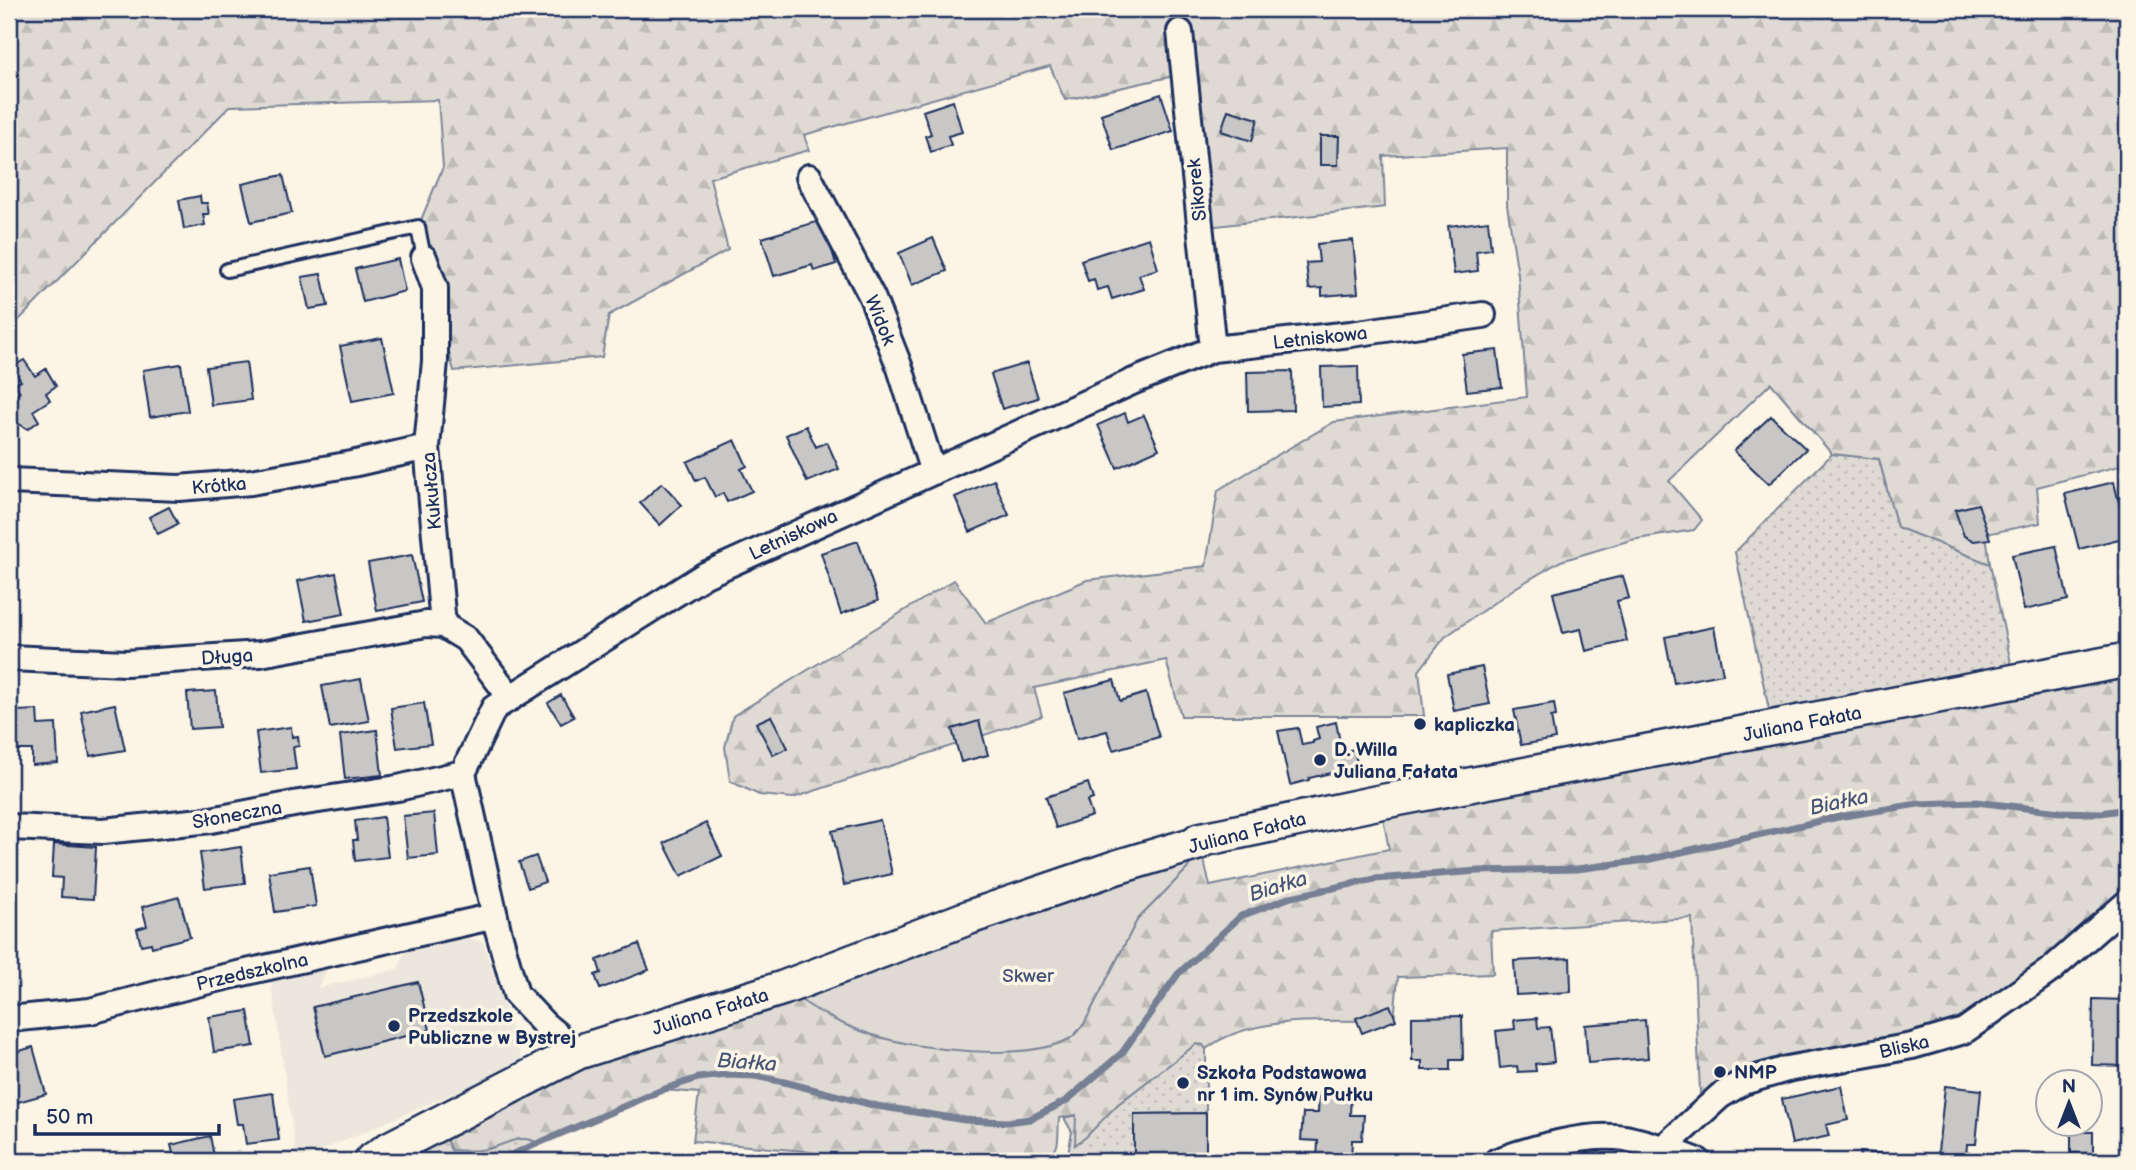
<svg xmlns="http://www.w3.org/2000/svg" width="2136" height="1170" font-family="'Balsamiq Sans',sans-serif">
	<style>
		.built { fill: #ece7dc }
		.grass { fill: url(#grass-dots); stroke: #7d8599; stroke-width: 2 }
		.forest { fill: url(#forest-firs); stroke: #7d8599; stroke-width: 2 }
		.park { fill: #dfdbd4; stroke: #7d8599; stroke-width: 2 }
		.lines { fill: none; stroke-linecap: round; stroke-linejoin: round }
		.stream { stroke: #767f94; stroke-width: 7 }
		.building { fill: #c8c7c6; stroke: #1b2f5e; stroke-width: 2 }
		.lane-casing { stroke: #1b2f5e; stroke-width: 18 }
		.street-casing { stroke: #1b2f5e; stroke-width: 30 }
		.secondary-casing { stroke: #1b2f5e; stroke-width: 38 }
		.lane { stroke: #fcf5e5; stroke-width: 12 }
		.street { stroke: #fcf5e5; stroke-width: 24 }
		.secondary { stroke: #fcf5e5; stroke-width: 33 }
		.poi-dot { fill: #1b2f5e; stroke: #fcf5e5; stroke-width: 2.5 }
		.labels { text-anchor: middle; stroke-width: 7; stroke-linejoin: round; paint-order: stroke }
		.street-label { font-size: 19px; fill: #1b2f5e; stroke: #fcf5e5 }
		.poi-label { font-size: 19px; font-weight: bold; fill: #1b2f5e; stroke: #fcf5e5; text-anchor: start }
		.park-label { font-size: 19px; fill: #425176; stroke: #fcf5e5 }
		.water-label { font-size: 21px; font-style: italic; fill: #485779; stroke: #fcf5e5 }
	</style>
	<defs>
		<pattern id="grass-dots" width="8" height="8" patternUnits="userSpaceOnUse" patternTransform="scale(1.75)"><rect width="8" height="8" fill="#dfdbd4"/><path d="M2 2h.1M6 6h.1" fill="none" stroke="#bfbcb8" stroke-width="1.8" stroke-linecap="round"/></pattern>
		<pattern id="forest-firs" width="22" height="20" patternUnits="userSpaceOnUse" patternTransform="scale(1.75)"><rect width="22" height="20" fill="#dfdbd4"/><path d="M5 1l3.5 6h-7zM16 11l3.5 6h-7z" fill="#bfbcb8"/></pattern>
	</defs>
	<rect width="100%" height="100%" fill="#fcf5e5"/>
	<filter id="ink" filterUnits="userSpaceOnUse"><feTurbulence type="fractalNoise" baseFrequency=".0143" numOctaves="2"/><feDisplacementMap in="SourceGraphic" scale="14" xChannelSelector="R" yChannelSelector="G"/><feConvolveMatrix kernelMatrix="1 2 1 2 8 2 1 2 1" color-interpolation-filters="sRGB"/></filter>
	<g filter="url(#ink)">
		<!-- built -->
		<path class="built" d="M455,936L483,942L523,1063L297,1161L271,981L328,968L318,988L398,969L407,947Z"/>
		<!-- grass -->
		<path class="grass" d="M1832,454L1879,459L1897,527L1990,564L2015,682L1773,728L1735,552Z
			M1196,1044L1203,1045L1206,1049V1113L1134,1114V1161H1060L1067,1159L1072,1132L1064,1118L1076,1115V1144L1118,1104Z
			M447,1118L488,1149C504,1143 523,1133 538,1143L494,1161H371Z"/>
		<!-- forest -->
		<path class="forest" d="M9,9H2127V464L2037,487L2040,523L1986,534L1990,564L1897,527L1879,459L1832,454L1771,383L1669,481L1702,520L1694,530L1631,540L1561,561L1515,588L1445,637L1419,671L1424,716H1181L1166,660L1034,688L1042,716L793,798L759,795L730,781L725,747L733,716L954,580L986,623L1087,580L1206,566L1218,490L1334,422L1527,397L1518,275L1507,205V148L1383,156L1385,207L1208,227L1192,72L1065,100L1050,66L804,135L809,150L710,178L728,250L609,315L602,357L454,371L424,258L418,227L443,167L438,100L230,106L13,326H9Z
			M2127,660V903L1964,1031L1787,1069L1701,1114L1692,918L1491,931L1493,974L1398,977L1394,1021C1337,1022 1253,1013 1206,1049L1203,1045L1196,1044L1118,1104L1086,1137L1075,1145L1076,1115L1059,1118C1057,1147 1063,1152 1033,1161H855L804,1151L693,1141L699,1093L663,1090L538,1143C522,1133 507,1144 491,1148C479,1151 464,1151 451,1150C445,1139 443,1131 447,1118L783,988L874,1036L921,1045L964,1050L1084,1024L1137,920L1187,869L1199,840L1210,886L1389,849L1380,802Z"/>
		<!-- park -->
		<path class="park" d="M1192,861L1187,869L1137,920L1084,1024C1079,1029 1075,1036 1069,1039C1026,1062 918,1050 873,1035C837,1024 813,1009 783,988Z"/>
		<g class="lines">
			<!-- stream -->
			<path class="stream" d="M497,1161L662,1090L698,1078L726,1075L755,1076L784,1082L877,1106L965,1120L1007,1122L1030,1119L1066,1101L1122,1053L1178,974L1241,916L1291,897L1375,879L1478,871L1577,869L1646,860L1838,817L1918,804L1976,802L2060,812L2101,813L2127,809"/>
		</g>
		<!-- building -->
		<path class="building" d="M1161,94L1173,131L1113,150L1101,114Z
			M953,101L962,132L948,136L951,145L931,152L925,136L931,134L923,111Z
			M1228,110L1258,119L1252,141L1221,131Z
			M1320,136H1339L1338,165H1320Z
			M283,175L292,213L251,222L242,184Z
			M200,196L201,203H207L209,214H203L205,225L184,229L179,200Z
			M823,220L836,264L814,271L812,265L774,276L762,238Z
			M1488,221L1491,249L1476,251L1478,271L1454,274L1448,226Z
			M933,238L947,271L912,285L899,253Z
			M1149,238L1158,269L1139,275L1144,289L1112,299L1108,287L1097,290L1094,279L1088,281L1081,260Z
			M1353,240L1358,293L1322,296V288L1309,289L1306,263L1319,262L1317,244Z
			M398,259L405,291L363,302L355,269Z
			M321,274L328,306L309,309L302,277Z
			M382,338L394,393L352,401L340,346Z
			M1497,350L1502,387L1467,391L1462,354Z
			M24,360L35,376L46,369L56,386L46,393L50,400L33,411L39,421L28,429L12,420L9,415V405L17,399L15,396L20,392L15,384L21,381L12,367Z
			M246,362L251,400L211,405L206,367Z
			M1027,363L1038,398L1002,409L991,374Z
			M181,364L188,411L150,417L143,370Z
			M1358,366L1359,405L1322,407L1321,367Z
			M1292,371L1293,410L1248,411L1247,372Z
			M1125,413L1128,422L1144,415L1159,449L1117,468L1098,425Z
			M1771,416L1806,449L1769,484L1734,451Z
			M806,426L816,447L827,442L839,469L807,482L786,435Z
			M735,440L747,466L741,469L752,491L727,502L723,493L715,497L705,477L696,481L687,462Z
			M994,480L1009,515L970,532L955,497Z
			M2114,482L2127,537L2079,549L2065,494Z
			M662,483L682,505L660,525L640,503Z
			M1978,504L1990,539L1974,541L1964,536L1955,510Z
			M169,507L178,524L158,534L149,517Z
			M858,541L878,601L841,614L821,553Z
			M2056,546L2068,600L2024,610L2012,555Z
			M412,555L422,602L377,611L368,563Z
			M336,573L344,614L306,621L298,581Z
			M1623,576L1629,598L1617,601L1627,641L1586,651L1581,629L1563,633L1553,593Z
			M1714,627L1723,674L1674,683L1665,637Z
			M1482,667L1490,704L1454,711L1447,674Z
			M361,679L369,721L330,728L322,686Z
			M1114,680L1120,701L1146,693L1159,737L1113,750L1107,731L1077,739L1064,693Z
			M216,691L219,727L190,729L187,693Z
			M561,695L574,717L561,724L548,703Z
			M9,697H16L17,711L37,710L38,725L56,724L58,763L32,765V750H14L13,734L9,735Z
			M424,703L431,744L397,748L391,708Z
			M1554,703L1556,716L1551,717L1555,739L1521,745L1514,710Z
			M115,704L125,750L90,756L81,711Z
			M771,716L788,748L773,755L756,723Z
			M979,721L988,755L961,762L952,729Z
			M1336,722L1342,752L1354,749L1358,768L1332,775L1331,773L1309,778V780L1290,785L1278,731L1298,728L1302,745L1313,743V741L1319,739L1316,727Z
			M291,727L292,737L298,736L299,746L293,747L296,769L261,773L256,732Z
			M377,730L382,775L345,779L340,735Z
			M1088,783L1093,799L1087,801L1092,816L1056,828L1046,797Z
			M434,813L438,855L408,858L403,816Z
			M383,817L388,857L355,861L353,840H357L355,821Z
			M880,820L892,874L844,885L832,831Z
			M706,823L722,856L681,876L664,843Z
			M54,844L96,847L93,899L61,897L62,878L52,877Z
			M241,847L245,883L205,888L200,853Z
			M536,856L545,882L528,888L519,862Z
			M310,866L316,906L275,912L269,872Z
			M179,897L190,937L152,947L151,943L141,945L137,929L147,926L142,907Z
			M639,944L649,970L600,989L595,975L601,973L597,960Z
			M1570,958L1571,992L1516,995L1514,961Z
			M418,982L430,1030L325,1056L313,1007Z
			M2093,999L2127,1000V1066L2092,1065Z
			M1390,1005L1396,1020L1362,1033L1356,1018Z
			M248,1011L254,1046L214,1052L209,1017Z
			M1462,1016L1463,1060H1450V1070H1422V1061H1412V1017Z
			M1537,1018L1538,1028L1550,1027L1554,1062L1535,1064L1536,1071L1518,1072L1517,1066L1500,1068L1496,1031L1515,1029L1514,1020Z
			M1645,1020L1648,1058L1588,1063L1585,1025Z
			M33,1047L46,1094L11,1104L9,1094V1054Z
			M1841,1086L1848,1120L1826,1125L1829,1136L1792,1144L1782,1099Z
			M1945,1086L1981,1090L1976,1144H1967L1966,1157L1958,1156V1161H1937Z
			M273,1093L279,1140L246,1144L243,1124H237L233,1099Z
			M1319,1093L1351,1095L1350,1115H1364L1362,1140H1352L1351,1161H1317L1318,1141L1301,1140L1303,1113H1318Z
			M1206,1113V1161H1134V1114Z
			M2071,1132H2093V1153H2071Z
			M210,1136L215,1161H175L171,1145Z
			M1860,1152L1901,1155L1900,1161H1859Z"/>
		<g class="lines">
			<defs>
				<path id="lane" d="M227,270L418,227L424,258"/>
				<path id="street" d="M1180,32L1213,349
					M809,177L872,297L900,368L933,472
					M424,258L435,288V361L427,447L443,625L466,639L511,698
					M9,481L179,488L251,482L352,464L427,447
					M9,658L126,663L260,654L426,624L443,625
					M9,827L103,831L211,820L299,803L398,788L463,773
					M9,1019L90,1011L216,979L495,916
					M578,1052L544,1024L516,994L498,930L463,773L494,708L705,575L1134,381L1213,349L1351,334L1483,315
					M1663,1148L1720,1096L1743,1082L1787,1069L1912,1046L1964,1031L2052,969L2127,903
					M1497,1161C1532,1148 1588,1132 1625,1138C1650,1143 1674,1152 1698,1161"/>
				<path id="secondary" d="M371,1161L389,1149L578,1052L783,988L970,917L1117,867L1198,843L1199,840L1380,802L2127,660"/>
			</defs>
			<!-- lane casing -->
			<use href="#lane" class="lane-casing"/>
			<!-- street casing -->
			<use href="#street" class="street-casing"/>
			<!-- secondary casing -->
			<use href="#secondary" class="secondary-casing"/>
			<!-- lane -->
			<use href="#lane" class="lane"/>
			<!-- street -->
			<use href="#street" class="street"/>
			<!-- secondary -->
			<use href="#secondary" class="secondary"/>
		</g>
	</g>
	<!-- markers -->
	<g class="poi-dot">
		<circle cx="1420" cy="724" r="7"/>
		<circle cx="1320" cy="760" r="7"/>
		<circle cx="394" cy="1026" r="7"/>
		<circle cx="1720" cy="1072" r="7"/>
		<circle cx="1183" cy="1083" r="7"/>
	</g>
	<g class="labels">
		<!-- street labels -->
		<g class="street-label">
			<text transform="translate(1196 190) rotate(-96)" y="7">Sikorek</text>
			<text transform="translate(881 320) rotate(68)" y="7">Widok</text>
			<text transform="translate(1320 337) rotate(-6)" y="7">Letniskowa</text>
			<text transform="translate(219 485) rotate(-5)" y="7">Krótka</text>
			<text transform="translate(431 491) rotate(-95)" y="7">Kukułcza</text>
			<text transform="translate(793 534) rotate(-25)" y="7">Letniskowa</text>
			<text transform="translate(227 656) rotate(-4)" y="7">Długa</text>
			<text transform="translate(1802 723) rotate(-11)" y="7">Juliana Fałata</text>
			<text transform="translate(237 814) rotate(-10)" y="7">Słoneczna</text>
			<text transform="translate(1247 832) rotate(-14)" y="7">Juliana Fałata</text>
			<text transform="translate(252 971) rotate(-13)" y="7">Przedszkolna</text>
			<text transform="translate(710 1011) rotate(-17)" y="7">Juliana Fałata</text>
			<text transform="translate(1904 1046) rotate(-13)" y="7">Bliska</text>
		</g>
		<!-- poi labels -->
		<g class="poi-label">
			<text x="1434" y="731">kapliczka</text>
			<text x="1334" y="756">D. Willa<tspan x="1334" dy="22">Juliana Fałata</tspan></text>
			<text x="408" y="1022">Przedszkole<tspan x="408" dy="22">Publiczne w Bystrej</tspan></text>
			<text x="1197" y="1079">Szkoła Podstawowa<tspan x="1197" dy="22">nr 1 im. Synów Pułku</tspan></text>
			<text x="1734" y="1079">NMP</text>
		</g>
		<!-- park labels -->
		<g class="park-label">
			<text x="1028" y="982">Skwer</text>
		</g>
		<!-- water labels -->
		<g class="water-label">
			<text transform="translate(1839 802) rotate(-12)" y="7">Białka</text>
			<text transform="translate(1278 886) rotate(-17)" y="7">Białka</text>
			<text transform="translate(747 1062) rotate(4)" y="7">Białka</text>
		</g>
	</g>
	<!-- margin -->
	<rect width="2136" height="1170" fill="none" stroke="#fcf5e5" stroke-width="35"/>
	<rect x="18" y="18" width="2101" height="1135" fill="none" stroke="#1b2f5e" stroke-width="2.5" filter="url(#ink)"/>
	<!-- north arrow -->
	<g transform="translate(2069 1103)"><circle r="33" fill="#fcf5e5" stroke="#a2a6af" stroke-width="2"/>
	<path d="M0-5L12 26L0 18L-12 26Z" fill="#1b2f5e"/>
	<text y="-10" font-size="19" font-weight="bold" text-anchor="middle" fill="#1b2f5e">N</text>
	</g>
	<!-- scale -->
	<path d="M35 1124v10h184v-10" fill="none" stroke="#1b2f5e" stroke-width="3.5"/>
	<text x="46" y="1124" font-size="21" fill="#1b2f5e" stroke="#fcf5e5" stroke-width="5" paint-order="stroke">50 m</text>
</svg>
